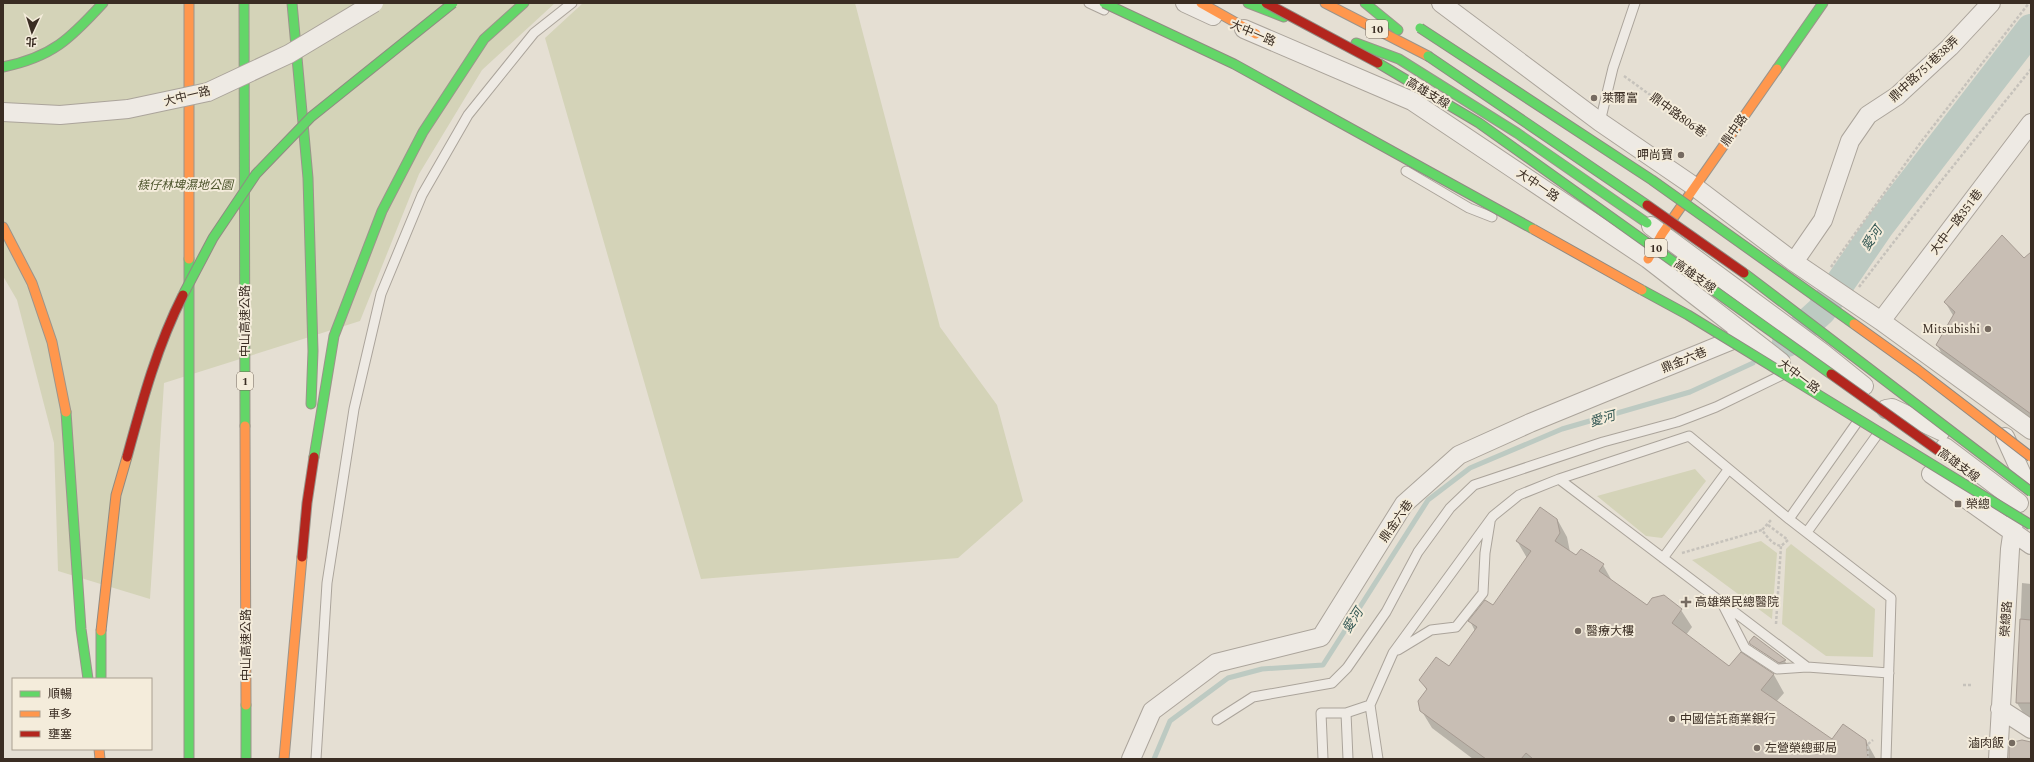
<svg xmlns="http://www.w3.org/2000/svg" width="2034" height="762" font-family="Spectral,'Noto Sans TC',serif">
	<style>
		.green { fill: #d4d3b8 }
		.shadow { fill: #0003 }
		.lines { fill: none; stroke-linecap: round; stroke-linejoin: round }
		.stream { stroke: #bdcac2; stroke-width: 5 }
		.river { stroke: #bdcac2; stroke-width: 30 }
		.building { fill: #c8beb4; stroke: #a69b92 }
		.lane-casing { stroke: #aba49b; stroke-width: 11 }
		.street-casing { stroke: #aba49b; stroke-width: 20 }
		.fast-casing { stroke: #9b948b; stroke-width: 11 }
		.slow-casing { stroke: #9b948b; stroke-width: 11 }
		.jam-casing { stroke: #9b948b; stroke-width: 11 }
		.path { stroke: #c6c2bb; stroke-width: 2.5; stroke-dasharray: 3 2; stroke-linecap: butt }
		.lane { stroke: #eeeae4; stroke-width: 9 }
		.street { stroke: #eeeae4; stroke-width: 18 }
		.fast { stroke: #63d668; stroke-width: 9 }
		.slow { stroke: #ff974d; stroke-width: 9 }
		.jam { stroke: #b3261e; stroke-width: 9 }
		.street-bridge-casing { stroke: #aba49b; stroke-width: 20; stroke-linecap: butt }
		.fast-bridge-casing { stroke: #908a82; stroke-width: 11; stroke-linecap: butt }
		.slow-bridge-casing { stroke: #908a82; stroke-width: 11; stroke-linecap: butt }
		.jam-bridge-casing { stroke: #908a82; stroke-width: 11; stroke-linecap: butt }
		.street-bridge { stroke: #eeeae4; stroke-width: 18 }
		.fast-bridge { stroke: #63d668; stroke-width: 9 }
		.slow-bridge { stroke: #ff974d; stroke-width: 9 }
		.jam-bridge { stroke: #b3261e; stroke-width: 9 }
		.poi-dot { fill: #766b61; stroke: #f4ecdb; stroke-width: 1.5 }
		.labels { text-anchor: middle; stroke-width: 4; stroke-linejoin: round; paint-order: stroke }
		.shield { fill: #f4ecdb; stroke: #72665a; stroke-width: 1 }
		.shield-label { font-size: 11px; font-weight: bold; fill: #3a2d23 }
		.street-label { font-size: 12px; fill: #3a2d23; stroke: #f4ecdb }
		.poi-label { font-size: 12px; fill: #3a2d23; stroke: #f4ecdb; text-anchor: start }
		.park-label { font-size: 12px; font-style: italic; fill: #4c542c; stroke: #f4ecdb }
		.water-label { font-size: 13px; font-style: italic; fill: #345854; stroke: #f4ecdb }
	</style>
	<rect width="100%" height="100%" fill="#e5dfd3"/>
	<!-- green -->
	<path class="green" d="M3,3H555L482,70L419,174L360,321L164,383L150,599L58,571L54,443L17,300L3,276Z
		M583,3H855L940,327L997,405L1023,501L958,558L701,579L545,38Z
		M1695,469L1706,481L1662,538L1646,536L1597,496Z
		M1761,541L1777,553L1772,619L1692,560Z
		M1791,544L1875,609L1873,657L1826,656L1782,624L1786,549Z"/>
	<!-- shadow -->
	<path class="shadow" d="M2031,253V421L1944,358L1937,345L1954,317L1945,302L2024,260Z
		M1557,519L1567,537L1570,552L1576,557L1603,565L1612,581L1648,606L1681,610L1692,627L1686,635L1729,667L1741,653L1774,675L1784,693L1776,702L1832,740L1866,741L1876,759H1473L1432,728L1421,710L1427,691L1421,680L1450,668L1475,631L1470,621L1493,606L1527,558L1517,541Z
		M2022,583L2031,584V721H2028L2017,703Z
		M1754,638L1785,661L1786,663L1781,665L1752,645Z"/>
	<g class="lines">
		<!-- stream -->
		<path class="stream" d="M1154,759L1170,721L1228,678L1262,669L1323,665L1428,500L1470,468L1562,429L1690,392L1753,363"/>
		<!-- river -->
		<path class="river" d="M1787,342L1821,311L1880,225L2031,29"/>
	</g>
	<!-- building -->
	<path class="building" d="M2002,235L2024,258L2031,252V414L1936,345L1955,312L1944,302Z
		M1540,507L1557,519L1560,533L1555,541L1576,555L1581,549L1604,564L1599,571L1647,605L1652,598L1664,595L1682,609L1672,623L1729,666L1741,652L1774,674L1761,690L1832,739L1843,724L1866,740L1868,759H1533L1526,753L1521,759H1486L1420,711L1418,701L1427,689L1419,680L1436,657L1449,666L1477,627L1468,621L1485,600L1493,605L1531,551L1516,541Z
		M2020,619L2031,620V703H2016Z
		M1754,636L1786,660L1779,663L1750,644L1749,642Z
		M2022,740L2031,742V759H2009V743Z"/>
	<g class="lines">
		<defs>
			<path id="lane" d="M1089,3L1104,10
				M1600,122L1613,68L1635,3
				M1406,171L1469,208L1492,217
				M1559,479L1689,436L1789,519L1891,598L1886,759
				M1789,519L1858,421
				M1807,532L1877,435
				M1663,558L1728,470
				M1724,607L1745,648L1777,669L1807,667
				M1398,650L1431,630L1456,627L1483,593L1485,553L1490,522
				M1346,713L1348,759
				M1217,720L1253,697L1332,683L1347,668L1386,612L1418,552L1450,508L1474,485L1603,442L1677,422L1716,407L1784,374
				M316,759L327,583L354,409L381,294L422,195L468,115L534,33L572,3
				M1323,759L1321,713H1346L1370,705
				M1378,759L1370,705L1393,653L1493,516L1519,495L1559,479L1807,667L1889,673"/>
			<path id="street" d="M1185,3L1213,16
				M1441,3L1600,122L1695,187L1794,262L1881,321L2031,430
				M1244,29L1412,101L1648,259L1781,362
				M1651,226L1823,353L1864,386
				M1794,262L1823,220L1850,141L1868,115L1897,96L1950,47L1991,3
				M1881,321L2031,123
				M1886,409L1892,408L1941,431
				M2005,437L2025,481
				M1945,447L2019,503
				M1931,474L2031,545
				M2000,709L2031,729
				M1131,759L1152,711L1216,663L1321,637L1404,504L1459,455L1530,423L1740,337
				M1998,759L2010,549L2014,522"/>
			<path id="fast" d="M244,3L245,426
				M292,3L308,178L313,351L311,404
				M1248,3L1284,17
				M1365,3L1398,30
				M1356,43L1399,59L1517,133L1647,223
				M3,67C52,57 70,39 103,3
				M1777,69L1823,3
				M189,259V759
				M66,412L81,629L88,679
				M314,457L334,336L382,211L423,132L484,39L524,3
				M101,631V679
				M246,705V759"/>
			<path id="slow" d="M189,3V259
				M1201,3L1256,34
				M1325,3L1428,56
				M3,227L32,283L52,342L66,412
				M1648,259L1662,234L1777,69
				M245,426L246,705
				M99,749L100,759
				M284,759L302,557"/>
			<path id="jam" d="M302,557L307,503L314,457"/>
		</defs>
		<!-- lane casing -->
		<use href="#lane" class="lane-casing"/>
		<!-- street casing -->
		<use href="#street" class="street-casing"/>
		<!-- fast casing -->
		<use href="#fast" class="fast-casing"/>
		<!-- slow casing -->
		<use href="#slow" class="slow-casing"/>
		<!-- jam casing -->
		<use href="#jam" class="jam-casing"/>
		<!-- path -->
		<path class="path" d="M1624,76L1707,136
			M1831,267L1921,142L2029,3
			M1859,287L1934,190L2031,69
			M1768,525L1788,540L1781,546C1772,544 1768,538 1762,530L1771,520
			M1682,553L1762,530
			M1776,624L1781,546
			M1963,685H1971
			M1868,759V744L1873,740"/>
		<!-- lane -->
		<use href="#lane" class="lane"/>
		<!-- street -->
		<use href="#street" class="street"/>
		<!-- fast -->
		<use href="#fast" class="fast"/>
		<!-- slow -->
		<use href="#slow" class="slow"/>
		<!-- jam -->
		<use href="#jam" class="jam"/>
		<defs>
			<path id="street-bridge" d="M3,112L60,115L128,109L208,92L289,54L374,3"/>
			<path id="fast-bridge" d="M1104,3L1234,64L1533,229
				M1420,28L1652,180L1854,324
				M1428,56L1647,205
				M1378,63L1479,123L1831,374
				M1744,273L2031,492
				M1642,290L1688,315L2031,525
				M183,295L213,238L256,174L311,117L453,3"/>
			<path id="slow-bridge" d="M1533,229L1642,290
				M1854,324L1918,370L2031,457
				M101,631L116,495L127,457"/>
			<path id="jam-bridge" d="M1266,3L1378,63
				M1647,205L1744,273
				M1831,374L1953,461
				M127,457C142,402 157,346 183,295"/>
		</defs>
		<!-- street-bridge casing -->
		<use href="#street-bridge" class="street-bridge-casing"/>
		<!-- fast-bridge casing -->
		<use href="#fast-bridge" class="fast-bridge-casing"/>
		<!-- slow-bridge casing -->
		<use href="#slow-bridge" class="slow-bridge-casing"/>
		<!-- jam-bridge casing -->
		<use href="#jam-bridge" class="jam-bridge-casing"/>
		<!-- street-bridge -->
		<use href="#street-bridge" class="street-bridge"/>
		<!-- fast-bridge -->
		<use href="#fast-bridge" class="fast-bridge"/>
		<!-- slow-bridge -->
		<use href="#slow-bridge" class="slow-bridge"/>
		<!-- jam-bridge -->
		<use href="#jam-bridge" class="jam-bridge"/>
	</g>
	<!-- markers -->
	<g class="poi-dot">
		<circle cx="1594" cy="98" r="4"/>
		<circle cx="1681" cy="155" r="4"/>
		<circle cx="1988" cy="329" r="4"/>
		<rect x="1954" y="500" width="8" height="8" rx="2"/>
		<path d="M1684 596h4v4h4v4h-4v4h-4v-4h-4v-4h4z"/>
		<circle cx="1578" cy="631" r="4"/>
		<circle cx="1672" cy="719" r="4"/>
		<circle cx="2012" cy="743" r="4"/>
		<circle cx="1757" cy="748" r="4"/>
	</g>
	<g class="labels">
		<!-- shield labels -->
		<g class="shield">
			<rect x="1366" y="20" width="22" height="18" rx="3"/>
			<rect x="1645" y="239" width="22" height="18" rx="3"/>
			<rect x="237" y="372" width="16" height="18" rx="3"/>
		</g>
		<g class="shield-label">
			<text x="1377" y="33">10</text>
			<text x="1656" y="252">10</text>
			<text x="245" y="385">1</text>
		</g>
		<!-- street labels -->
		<g class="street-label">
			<text transform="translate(1253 33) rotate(23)" y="4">大中一路</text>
			<text transform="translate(1924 69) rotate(-43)" y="4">鼎中路751巷38弄</text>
			<text transform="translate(1428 93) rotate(31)" y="4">高雄支線</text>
			<text transform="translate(187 96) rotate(-14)" y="4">大中一路</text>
			<text transform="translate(1678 115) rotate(36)" y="4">鼎中路806巷</text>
			<text transform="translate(1734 130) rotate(-55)" y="4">鼎中路</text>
			<text transform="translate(1538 185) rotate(34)" y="4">大中一路</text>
			<text transform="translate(1956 222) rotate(-53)" y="4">大中一路351巷</text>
			<text transform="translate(1695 276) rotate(35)" y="4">高雄支線</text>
			<text transform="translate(245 321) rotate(-90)" y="4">中山高速公路</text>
			<text transform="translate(1684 360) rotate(-22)" y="4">鼎金六巷</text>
			<text transform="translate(1799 376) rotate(37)" y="4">大中一路</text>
			<text transform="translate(1959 465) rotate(36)" y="4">高雄支線</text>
			<text transform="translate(1396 521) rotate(-55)" y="4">鼎金六巷</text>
			<text transform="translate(2006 619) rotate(-86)" y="4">榮總路</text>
			<text transform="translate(246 645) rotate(-90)" y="4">中山高速公路</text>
		</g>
		<!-- poi labels -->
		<g class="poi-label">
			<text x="1602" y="102">萊爾富</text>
			<text x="1673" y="159" text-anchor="end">呷尚寶</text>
			<text x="1980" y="333" text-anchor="end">Mitsubishi</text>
			<text x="1966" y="508">榮總</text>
			<text x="1695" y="606">高雄榮民總醫院</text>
			<text x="1586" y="635">醫療大樓</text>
			<text x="1680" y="723">中國信託商業銀行</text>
			<text x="2004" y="747" text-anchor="end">滷肉飯</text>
			<text x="1765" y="752">左營榮總郵局</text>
		</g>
		<!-- park labels -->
		<g class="park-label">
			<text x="185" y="189">檨仔林埤濕地公園</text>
		</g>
		<!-- water labels -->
		<g class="water-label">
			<text transform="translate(1871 238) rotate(-55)" y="5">愛河</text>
			<text transform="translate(1602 418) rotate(-16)" y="5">愛河</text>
			<text transform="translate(1352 620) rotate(-57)" y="5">愛河</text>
		</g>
	</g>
	<!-- border -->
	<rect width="2034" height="762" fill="none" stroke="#3a2d23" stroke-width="8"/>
	<!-- legend -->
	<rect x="12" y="678" width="140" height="72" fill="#f4ecdb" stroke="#aaa091"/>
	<rect x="20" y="691" width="20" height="6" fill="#63d668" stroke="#aaa091"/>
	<text x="48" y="698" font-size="12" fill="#3a2d23">順暢</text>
	<rect x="20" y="711" width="20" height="6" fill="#ff974d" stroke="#aaa091"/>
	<text x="48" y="718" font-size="12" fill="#3a2d23">車多</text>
	<rect x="20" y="731" width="20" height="6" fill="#b3261e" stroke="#aaa091"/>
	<text x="48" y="738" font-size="12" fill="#3a2d23">壅塞</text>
	<!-- north arrow -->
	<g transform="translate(32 32) rotate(184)" stroke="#f4ecdb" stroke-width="3" paint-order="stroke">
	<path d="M0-3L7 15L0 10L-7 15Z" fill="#3a2d23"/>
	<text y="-6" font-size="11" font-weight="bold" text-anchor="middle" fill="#3a2d23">北</text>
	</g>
</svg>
